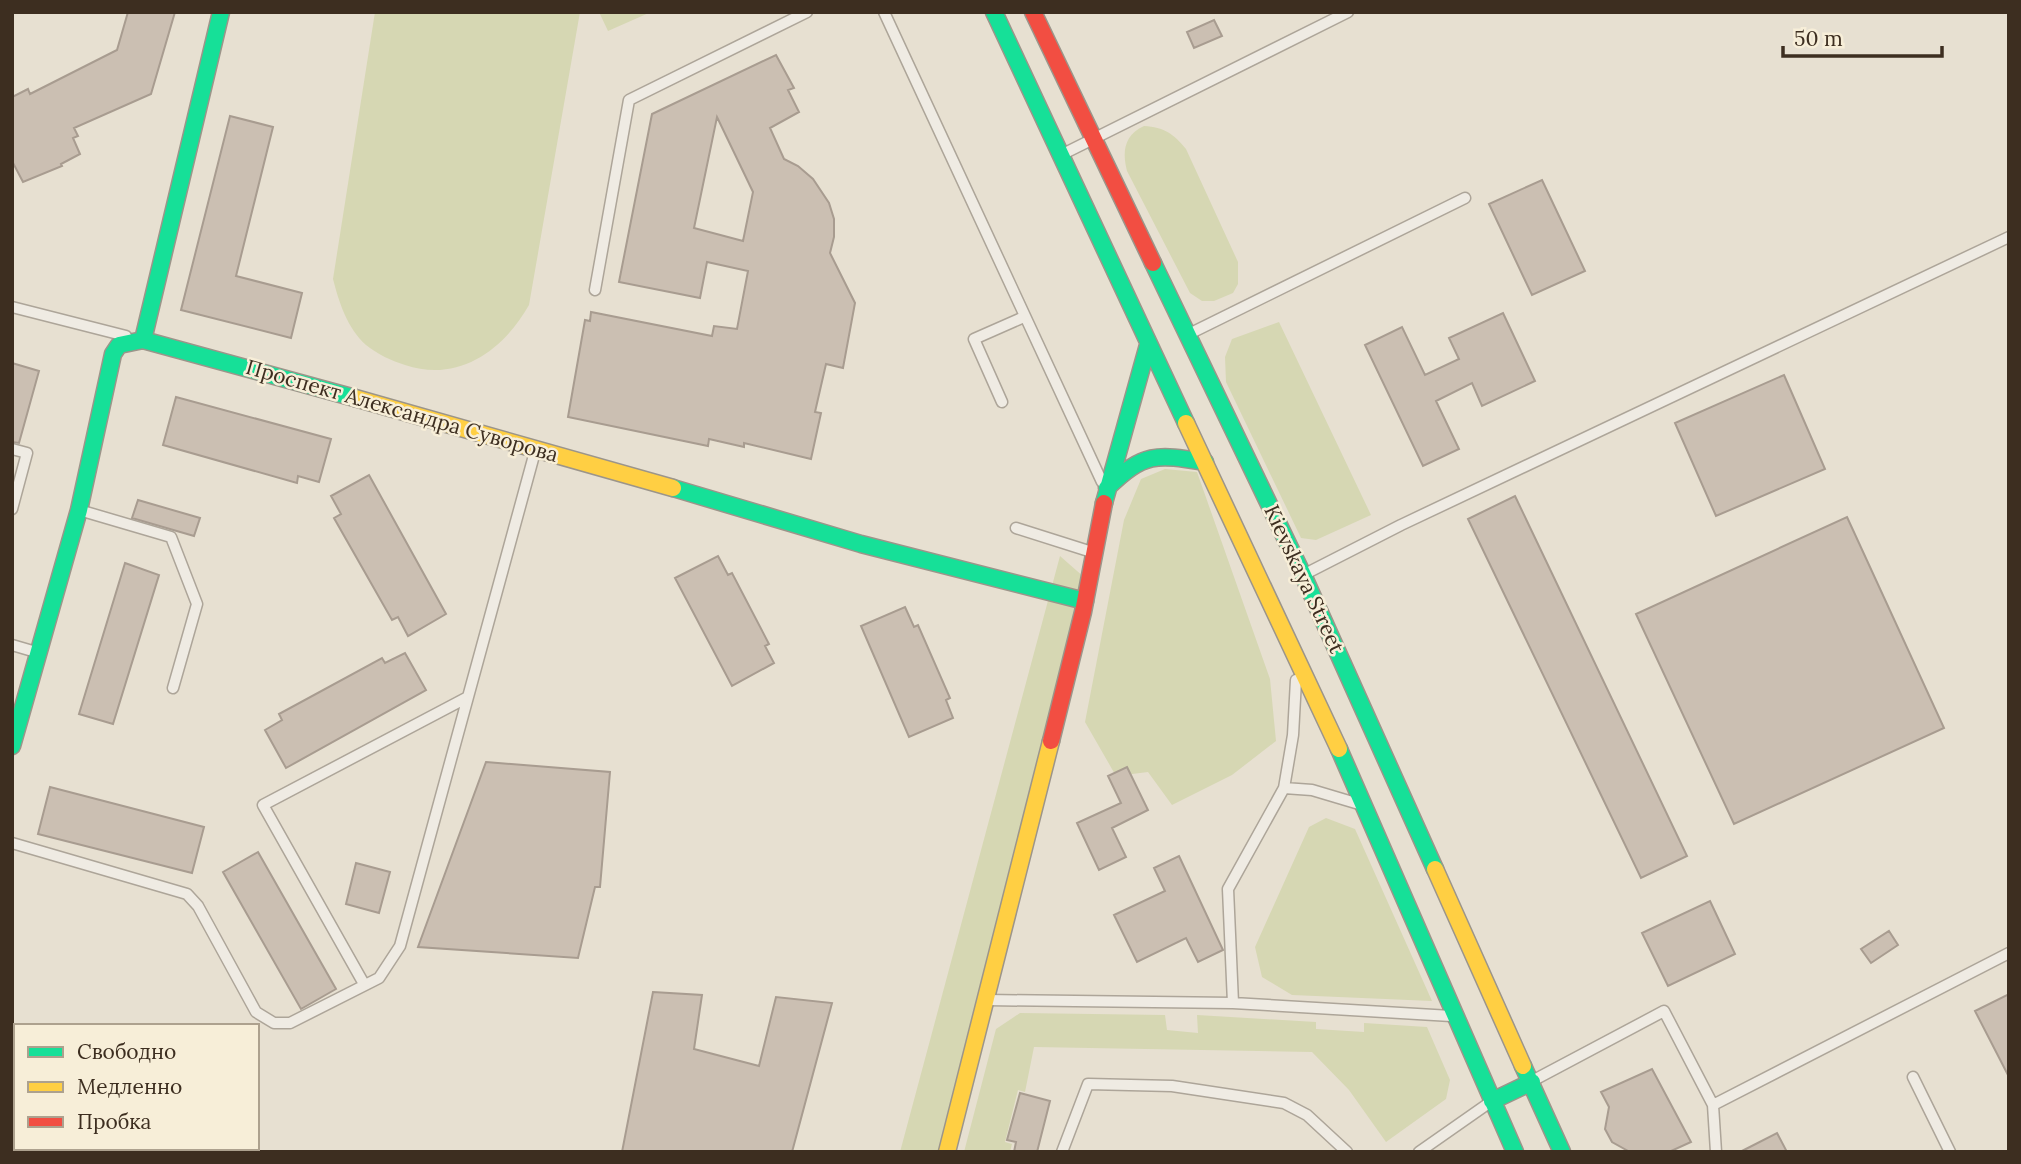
<svg xmlns="http://www.w3.org/2000/svg" width="2021" height="1164" font-family="Lora,serif">
	<style>
		.green { fill: #d6d7b3 }
		.building { fill: #cbbfb2; stroke: #a89c90; stroke-width: 2; fill-rule: evenodd }
		.lines { fill: none; stroke-linecap: round; stroke-linejoin: round }
		.lane-casing { stroke: #ada599; stroke-width: 13 }
		.fast-casing { stroke: #9c958a; stroke-width: 19 }
		.slow-casing { stroke: #9c958a; stroke-width: 19 }
		.jam-casing { stroke: #9c958a; stroke-width: 19 }
		.lane { stroke: #efebe3; stroke-width: 10 }
		.fast { stroke: #16e098; stroke-width: 16 }
		.slow { stroke: #ffcf43; stroke-width: 16 }
		.jam { stroke: #f24e42; stroke-width: 16 }
		.labels { text-anchor: middle; stroke-width: 5; stroke-linejoin: round; paint-order: stroke }
		.street-label { font-size: 21px; fill: #3d2e20; stroke: #f7eed8 }
	</style>
	<rect width="100%" height="100%" fill="#e7e0d1"/>
	<!-- green -->
	<path class="green" d="M375,12H580L529,305C503,351 458,383 405,365C392,361 377,354 366,345C347,328 339,302 333,279Z
		M599,12H651L608,31Z
		M1144,126C1164,127 1174,134 1186,149L1238,262V284L1233,293L1214,301H1202L1190,293L1127,171C1122,152 1124,135 1144,126Z
		M1279,322L1371,515L1316,540L1301,538L1226,382L1225,357L1232,339Z
		M1165,469L1197,472L1270,679L1276,741L1232,775L1172,805L1148,772L1116,776L1085,722L1124,520L1141,479Z
		M1060,556L1085,578L940,1152H900Z
		M1326,818L1355,829L1432,1001L1292,995L1262,977L1255,947L1309,827Z
		M1020,1013L1165,1015L1167,1030L1198,1033L1197,1015L1316,1022V1029L1364,1032V1023L1427,1027L1450,1080L1446,1099L1386,1142L1349,1090L1312,1052L1034,1047L1025,1092L1018,1090L1005,1142L1012,1144L1010,1152H964L996,1029Z"/>
	<!-- building -->
	<path class="building" d="M128,12H175L151,94L74,128L78,136L73,138L80,154L61,164L62,166L23,182L12,161V97L28,89L30,94L117,50Z
		M1214,20L1222,36L1194,48L1187,32Z
		M776,55L794,88L788,90L799,112L770,128L784,159L798,166L813,179L829,203L834,219V237L830,253L855,303L843,368L826,364L815,412L821,413L811,459L744,443V447L709,439L708,446L568,417L585,320L590,321L591,312L712,336L714,326L737,329L748,271L707,262L700,298L619,282L652,114ZM717,117L753,192L743,241L694,228Z
		M230,116L273,127L236,276L302,293L291,338L181,310Z
		M1542,180L1585,271L1532,295L1489,204Z
		M1503,313L1535,381L1482,406L1472,383L1436,401L1459,449L1423,466L1365,345L1402,327L1425,375L1459,359L1449,338Z
		M12,363L39,371L19,443L12,442Z
		M1784,375L1825,469L1716,516L1675,423Z
		M176,397L331,439L319,482L298,476L297,483L163,445Z
		M369,475L446,614L408,636L398,617L392,620L334,518L341,514L331,496Z
		M1515,496L1687,856L1641,878L1468,519Z
		M138,500L200,518L194,536L132,518Z
		M1847,517L1944,728L1734,824L1636,614Z
		M718,556L728,575L732,573L769,644L765,646L774,663L732,686L675,578Z
		M125,563L159,575L113,724L79,714Z
		M905,607L914,627L918,625L950,698L946,700L953,718L909,737L861,626Z
		M405,653L426,690L286,768L265,730L282,720L279,714L382,658L385,663Z
		M486,762L610,772L600,887H595L578,958L418,947Z
		M1127,767L1148,810L1112,828L1126,857L1099,870L1077,823L1121,803L1108,776Z
		M50,787L204,827L192,873L38,834Z
		M258,852L336,989L301,1009L223,872Z
		M1179,856L1223,950L1198,962L1186,938L1137,962L1114,915L1165,891L1154,868Z
		M356,863L390,872L379,913L346,904Z
		M1710,901L1735,954L1668,986L1642,933Z
		M1889,931L1898,945L1871,963L1861,949Z
		M653,992L702,995L694,1049L759,1066L776,997L832,1003L792,1152H622Z
		M2009,994V1077L1975,1011Z
		M1652,1069L1691,1142L1669,1152H1630L1612,1142L1605,1129L1609,1107L1601,1092Z
		M1020,1093L1050,1101L1037,1152H1014L1016,1142L1007,1140Z
		M1777,1133L1787,1152H1740Z"/>
	<g class="lines">
		<defs>
			<path id="lane" d="M884,12L1102,482
				M1063,154L1348,12
				M595,290L629,100L807,12
				M12,307L126,336
				M1189,334L1465,198
				M1002,402L974,339L1024,317
				M12,449L27,453L12,509
				M79,510L171,537L197,604L173,688
				M1016,528L1095,553
				M1307,573L1401,525L2009,237
				M12,645L36,652
				M1284,788L1312,790L1359,804
				M12,843L187,894L198,906L256,1012L274,1023H290L379,978L400,946L536,448
				M364,984L263,805L468,697
				M987,1000L1233,1003L1451,1016
				M1233,1003L1228,889L1284,788L1293,735L1296,680
				M1913,1077L1950,1152
				M1534,1080L1664,1011L1713,1105L1716,1152
				M1713,1105L2009,953
				M1062,1152L1088,1084L1172,1086L1284,1103L1307,1115L1347,1152
				M1419,1152L1489,1103"/>
			<path id="fast" d="M994,12L1186,423
				M1153,263L1303,575L1435,869
				M143,340L221,12
				M673,488L861,544L1085,601
				M1107,488C1144,452 1156,454 1205,462
				M1104,503L1148,345
				M12,746L79,510L113,354L119,345L143,340L355,398
				M1339,749L1515,1152
				M1523,1066L1562,1152
				M1492,1101L1532,1082"/>
			<path id="slow" d="M355,398L673,488
				M1186,423L1339,749
				M1435,869L1523,1066
				M947,1152L1051,741"/>
			<path id="jam" d="M1033,12L1153,263
				M1051,741L1083,612L1104,503"/>
		</defs>
		<!-- lane casing -->
		<use href="#lane" class="lane-casing"/>
		<!-- fast casing -->
		<use href="#fast" class="fast-casing"/>
		<!-- slow casing -->
		<use href="#slow" class="slow-casing"/>
		<!-- jam casing -->
		<use href="#jam" class="jam-casing"/>
		<!-- lane -->
		<use href="#lane" class="lane"/>
		<!-- fast -->
		<use href="#fast" class="fast"/>
		<!-- slow -->
		<use href="#slow" class="slow"/>
		<!-- jam -->
		<use href="#jam" class="jam"/>
	</g>
	<g class="labels">
		<!-- street labels -->
		<g class="street-label">
			<text transform="translate(402 411) rotate(16)" y="7">Проспект Александра Суворова</text>
			<text transform="translate(1304 579) rotate(65)" y="7">Kievskaya Street</text>
		</g>
	</g>
	<!-- border -->
	<rect width="2021" height="1164" fill="none" stroke="#3d2e20" stroke-width="28"/>
	<!-- legend -->
	<rect x="14" y="1024" width="245" height="126" fill="#f7eed8" stroke="#ada18e" stroke-width="2"/>
	<rect x="28" y="1047" width="35" height="10" fill="#16e098" stroke="#ada18e" stroke-width="2"/>
	<text x="77" y="1059" font-size="21" fill="#3d2e20">Свободно</text>
	<rect x="28" y="1082" width="35" height="10" fill="#ffcf43" stroke="#ada18e" stroke-width="2"/>
	<text x="77" y="1094" font-size="21" fill="#3d2e20">Медленно</text>
	<rect x="28" y="1117" width="35" height="10" fill="#f24e42" stroke="#ada18e" stroke-width="2"/>
	<text x="77" y="1129" font-size="21" fill="#3d2e20">Пробка</text>
	<!-- scale -->
	<path d="M1783 46v10h159v-10" fill="none" stroke="#3d2e20" stroke-width="3.5"/>
	<text x="1794" y="46" font-size="21" fill="#3d2e20" stroke="#f7eed8" stroke-width="5" paint-order="stroke">50 m</text>
</svg>
